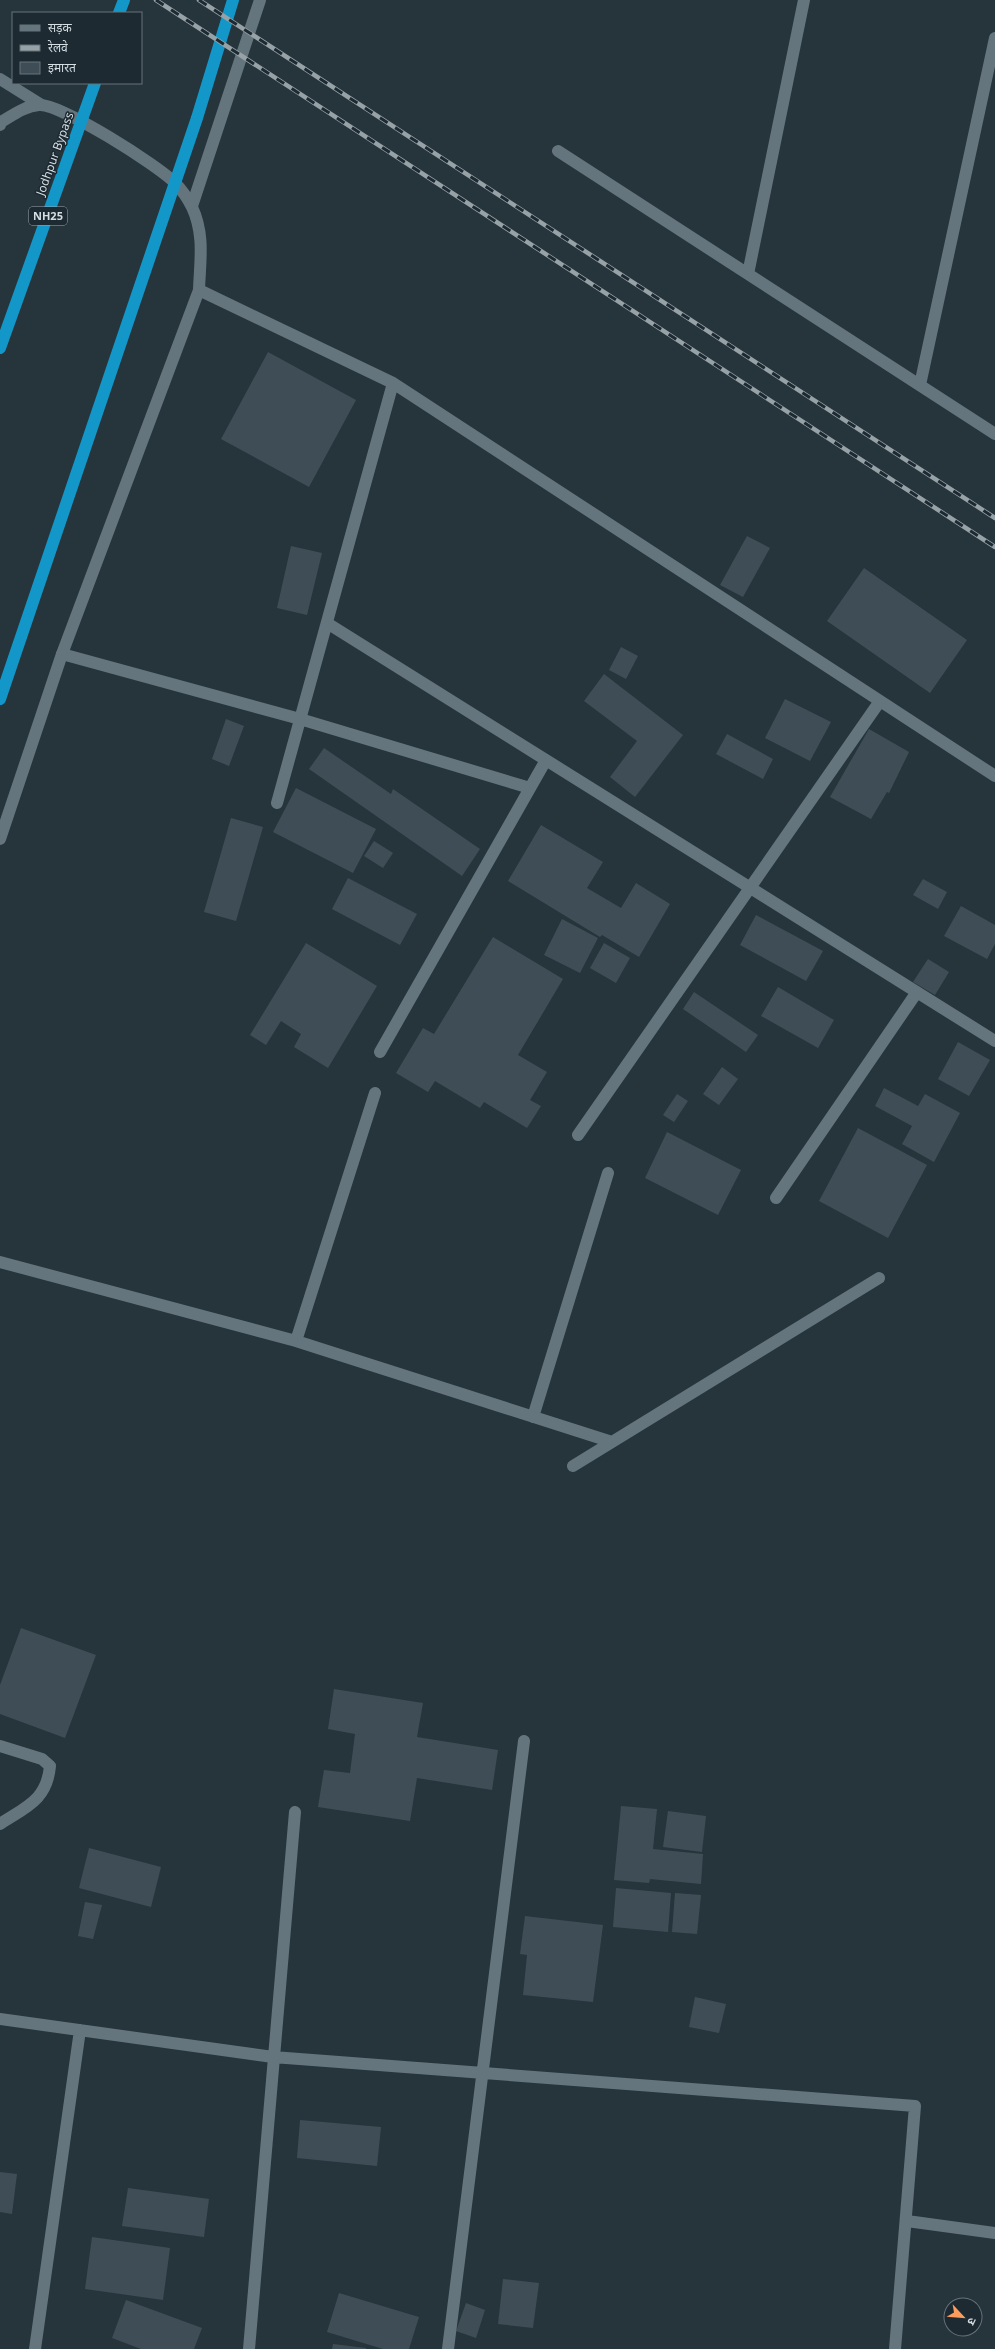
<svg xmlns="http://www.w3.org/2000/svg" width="995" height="2349" font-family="'Noto Sans','Noto Sans Devanagari',sans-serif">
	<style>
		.building { fill: #3f4e56 }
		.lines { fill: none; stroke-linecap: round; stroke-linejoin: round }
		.lane { stroke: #65757e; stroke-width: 12 }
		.street { stroke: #65757e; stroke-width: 12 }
		.secondary { stroke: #65757e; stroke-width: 12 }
		.highway { stroke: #1397c9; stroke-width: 12 }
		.rail-casing { stroke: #97a2a7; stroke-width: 4.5 }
		.rail { stroke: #1d2a32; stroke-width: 3; stroke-dasharray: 9; stroke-linecap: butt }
		.labels { text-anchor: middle; stroke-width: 3; stroke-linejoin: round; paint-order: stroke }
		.shield { fill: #1d2a32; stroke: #9da7ad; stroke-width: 1 }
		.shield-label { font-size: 11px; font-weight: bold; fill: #d4dde2 }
		.street-label { font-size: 12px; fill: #d4dde2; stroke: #1d2a32 }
	</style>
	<rect width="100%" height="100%" fill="#26353c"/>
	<!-- building -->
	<path class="building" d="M268,352L356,400L309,487L221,439Z
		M747,536L770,548L743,597L720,585Z
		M291,546L322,553L307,615L277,608Z
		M864,568L967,640L930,693L827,621Z
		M621,647L638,656L626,679L609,670Z
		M604,674L683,735L635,797L610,777L637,741L584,701Z
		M785,699L831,722L810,761L765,738Z
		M226,719L244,726L229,766L212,759Z
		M869,729L909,752L889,793L887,792L871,819L830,797Z
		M727,734L773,759L763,779L716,754Z
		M324,748L391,794L393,789L480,849L462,876L309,769Z
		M296,788L376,829L353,873L273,832Z
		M231,818L263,827L236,921L204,912Z
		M541,825L603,862L587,888L621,908L636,883L670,904L639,957L602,935L600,937L508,881Z
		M374,841L393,853L383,868L364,856Z
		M348,878L417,914L400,945L332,909Z
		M923,879L947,892L938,909L913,895Z
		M961,906L995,925V944L987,959L944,936Z
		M756,915L823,951L806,981L740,945Z
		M562,919L598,938L580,973L544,955Z
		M493,937L563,979L518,1055L547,1072L530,1100L541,1106L527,1128L484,1102L480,1108L435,1081L428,1092L396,1073L423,1028L434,1034Z
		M306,943L377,986L328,1068L294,1047L301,1034L281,1021L266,1045L250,1035Z
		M604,943L630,958L616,983L590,968Z
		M928,959L949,972L935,995L913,982Z
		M778,987L834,1020L818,1048L761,1016Z
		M694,992L758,1035L746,1052L683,1009Z
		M958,1042L990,1060L969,1096L938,1079Z
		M722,1067L738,1079L719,1105L703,1094Z
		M884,1088L918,1106L925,1094L960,1113L934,1162L902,1144L912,1126L875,1106Z
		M677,1094L688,1101L674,1122L663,1115Z
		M858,1128L927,1165L888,1238L819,1201Z
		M667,1132L741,1170L718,1215L645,1178Z
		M21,1628L96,1655L65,1738L0,1714V1685Z
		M334,1689L423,1703L417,1737L498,1750L492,1790L417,1778L410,1821L318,1807L324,1770L350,1773L355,1734L328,1729Z
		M621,1806L657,1809L653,1849L703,1854L701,1884L650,1879L649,1883L614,1880Z
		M668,1811L706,1816L702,1852L663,1847Z
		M89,1848L161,1867L151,1907L79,1888Z
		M616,1888L671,1893L668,1932L613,1927Z
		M675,1893L701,1895L697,1934L672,1932Z
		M85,1902L102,1905L93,1939L78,1936Z
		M525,1916L603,1925L593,2002L523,1995L527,1955L520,1954Z
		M695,1997L726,2004L719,2033L689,2027Z
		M300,2120L381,2127L377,2166L297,2158Z
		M0,2172L17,2174L12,2214L0,2212Z
		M128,2188L209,2199L204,2237L122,2226Z
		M92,2237L170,2248L163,2300L85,2289Z
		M503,2279L539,2283L533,2328L498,2324Z
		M339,2293L419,2317L409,2349H383L327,2332Z
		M126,2300L202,2328L194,2349H141L112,2338Z
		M466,2303L485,2310L476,2338L456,2331Z
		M333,2344L366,2348V2349H332Z"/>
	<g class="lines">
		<!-- lane -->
		<path class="lane" d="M0,1746L42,1759L50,1766C47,1800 26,1807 0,1824"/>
		<!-- street -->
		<path class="street" d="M0,79L40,104
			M558,151L995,434
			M192,206L260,0
			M748,274L804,0
			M199,290L393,383L995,776
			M920,385L995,38
			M327,623L995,1041
			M62,654L300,719L530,788
			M277,803L393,383
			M380,1052L546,760
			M578,1135L880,701
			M776,1198L917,992
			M0,1262L296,1341L612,1442
			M296,1341L375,1093
			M533,1417L608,1173
			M573,1466L879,1278
			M0,2019L273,2057L915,2106L895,2349
			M907,2221L995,2233
			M35,2349L80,2030
			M249,2349L295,1812
			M448,2349L524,1741"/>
		<!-- secondary -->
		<path class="secondary" d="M0,125L1,122C13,115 25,106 39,105C60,103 159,166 175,183C181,189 188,199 192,207C205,235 200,261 199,290L62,654L0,839"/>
		<!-- highway -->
		<path class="highway" d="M119,13L124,0
			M0,348L95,83
			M0,699L197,118L233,0"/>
		<defs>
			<path id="rail" d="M156,0L995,547
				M199,0L995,518"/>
		</defs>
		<!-- rail casing -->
		<use href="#rail" class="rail-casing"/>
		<!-- rail -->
		<use href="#rail" class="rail"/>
	</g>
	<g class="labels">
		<!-- shield labels -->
		<rect class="shield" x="29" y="207" width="38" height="18" rx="3"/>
		<g class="shield-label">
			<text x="48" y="220">NH25</text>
		</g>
		<!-- street labels -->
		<g class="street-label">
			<text transform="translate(55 154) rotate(-70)" y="4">Jodhpur Bypass</text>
		</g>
	</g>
	<!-- legend -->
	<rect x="12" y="12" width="130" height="72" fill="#1d2a32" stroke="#667278"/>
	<rect x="20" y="25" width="20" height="6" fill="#65757e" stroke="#667278"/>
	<text x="48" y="32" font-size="12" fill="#d4dde2">सड़क</text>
	<rect x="20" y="45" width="20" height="6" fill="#97a2a7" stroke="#667278"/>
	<text x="48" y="52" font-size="12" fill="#d4dde2">रेलवे</text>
	<rect x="20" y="62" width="20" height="12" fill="#3f4e56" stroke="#667278"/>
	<text x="48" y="72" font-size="12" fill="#d4dde2">इमारत</text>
	<!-- north arrow -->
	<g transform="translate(963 2317) rotate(116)"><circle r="19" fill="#1d2a32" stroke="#667278"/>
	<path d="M0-3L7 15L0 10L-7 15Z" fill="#ff9b5b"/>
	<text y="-6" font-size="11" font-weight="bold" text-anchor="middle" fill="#d4dde2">उ</text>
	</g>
</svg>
